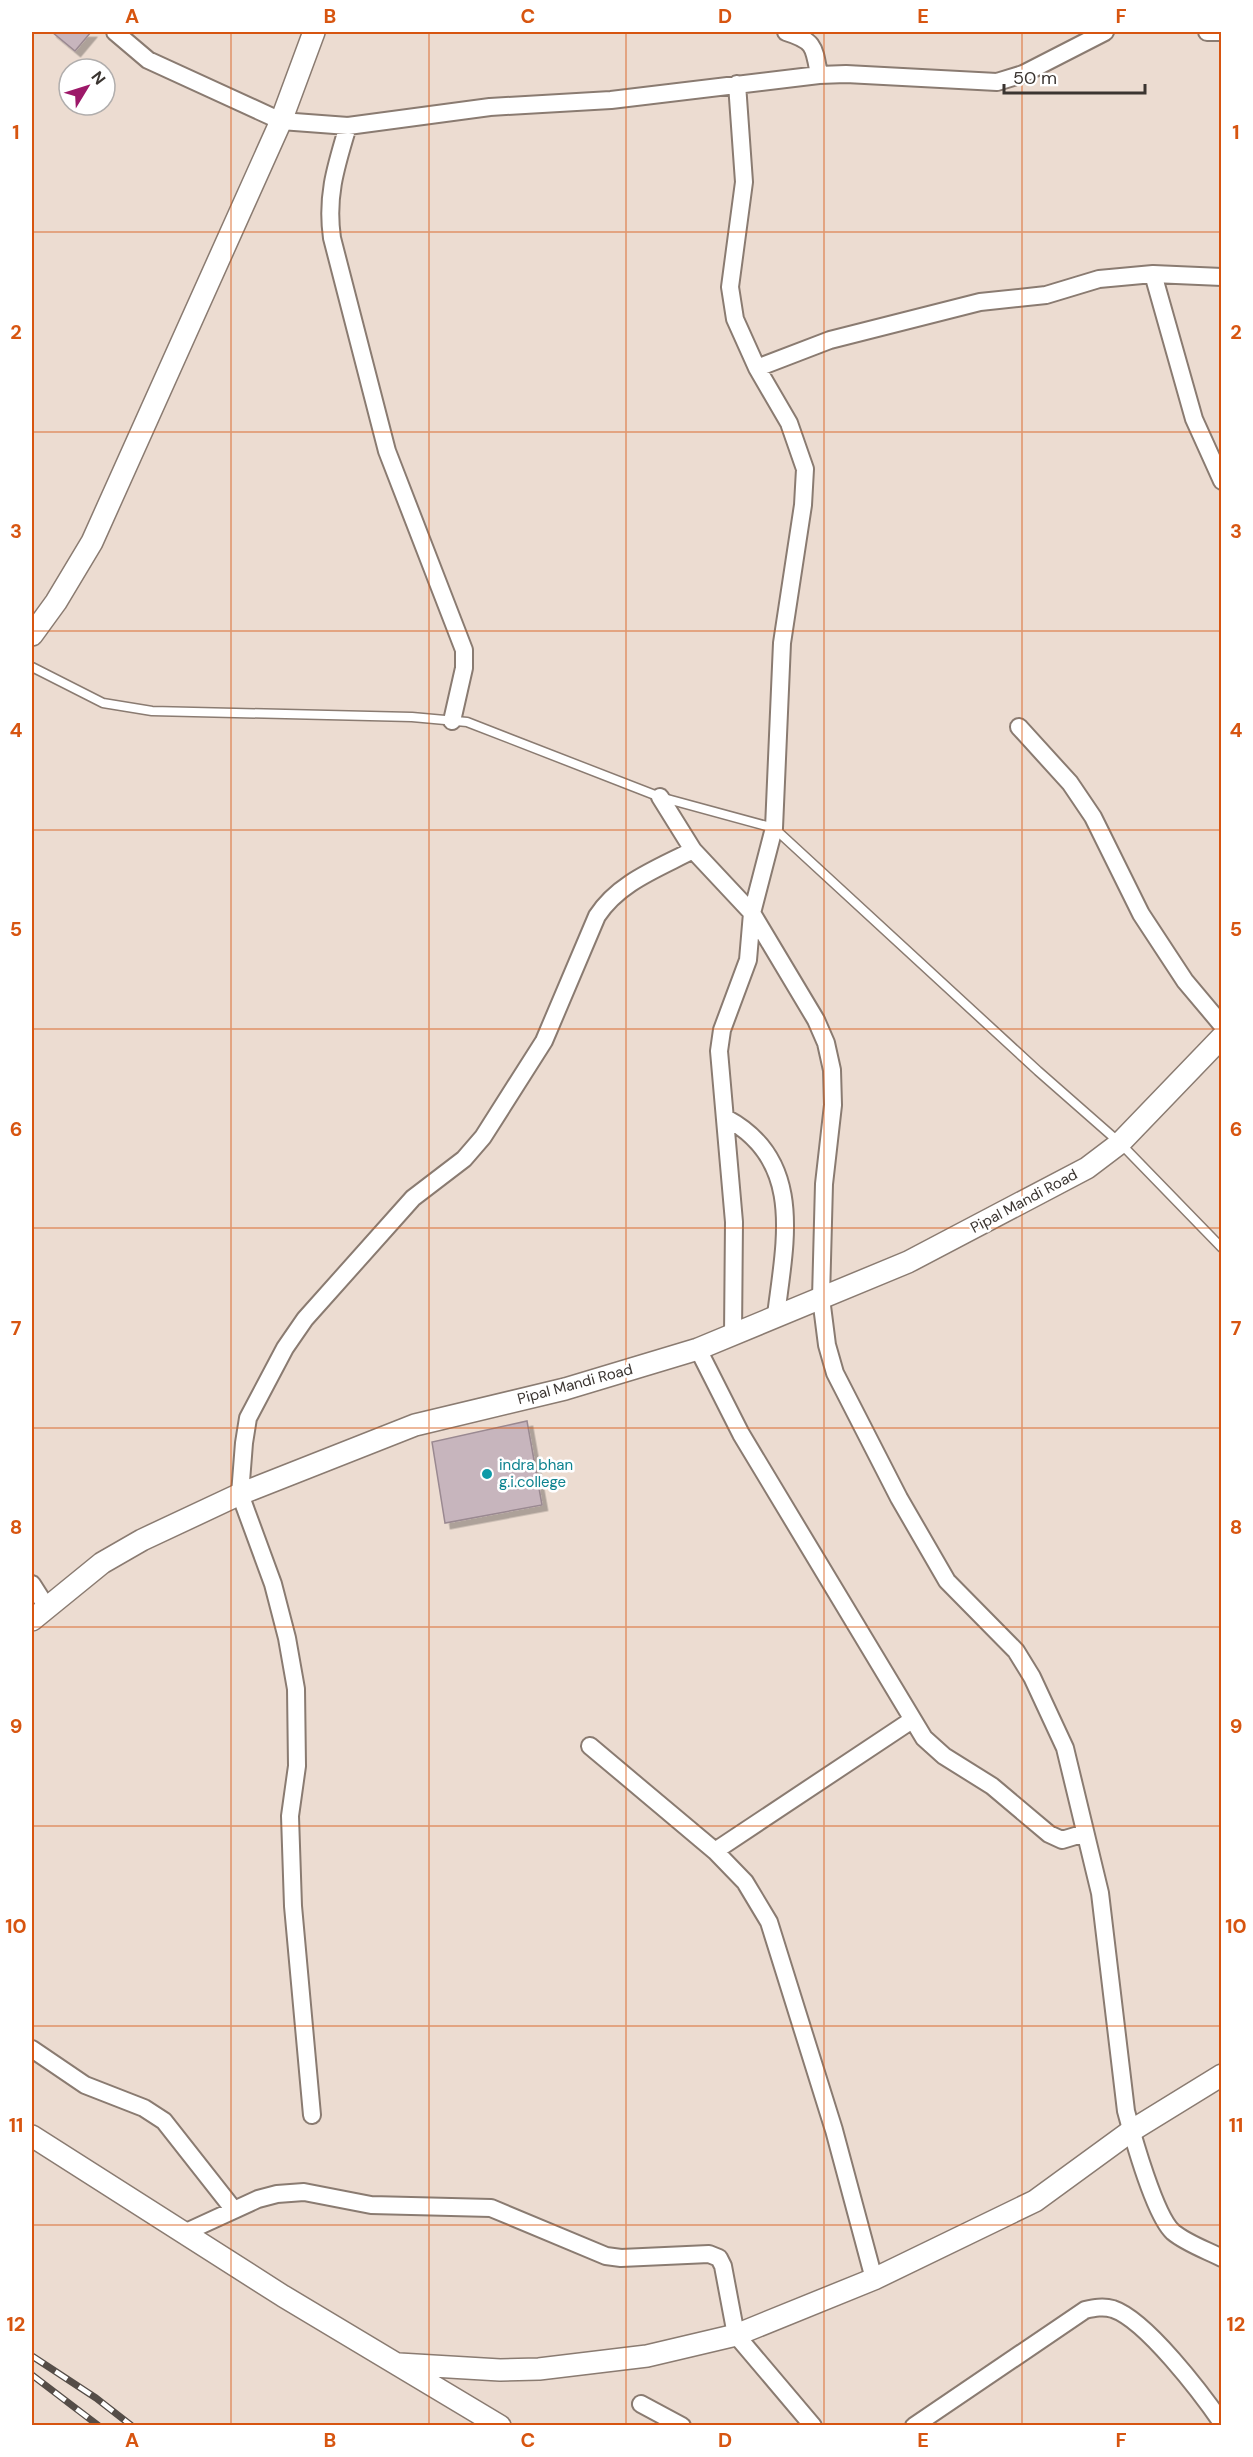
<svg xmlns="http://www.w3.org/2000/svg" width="1253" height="2457" font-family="'DM Sans',sans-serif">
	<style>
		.building { fill: #c7b5bd; stroke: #9a8991; stroke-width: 1.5; filter: url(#shadow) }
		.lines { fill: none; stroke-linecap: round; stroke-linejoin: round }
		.service-casing { stroke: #8a7b71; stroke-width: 11 }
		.minor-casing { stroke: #8a7b71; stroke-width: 20 }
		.tertiary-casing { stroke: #8a7b71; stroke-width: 24 }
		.service { stroke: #fff; stroke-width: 8 }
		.minor { stroke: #fff; stroke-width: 16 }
		.tertiary { stroke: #fff; stroke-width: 21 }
		.rail-casing { stroke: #554d48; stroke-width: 7 }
		.rail { stroke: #fff; stroke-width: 4.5; stroke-dasharray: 14; stroke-linecap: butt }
		.grid { fill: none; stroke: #d75510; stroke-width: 1.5; stroke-opacity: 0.55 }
		.culture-dot { fill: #0f9aa8; stroke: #fff; stroke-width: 2 }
		.labels { text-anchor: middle; stroke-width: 5; stroke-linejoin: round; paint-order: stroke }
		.street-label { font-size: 15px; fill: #3b3531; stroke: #fff }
		.culture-label { font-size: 15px; fill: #0d838f; stroke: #fff; text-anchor: start }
		.neatline { fill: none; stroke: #d75510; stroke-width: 2 }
		.grid-label { font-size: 20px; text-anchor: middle; font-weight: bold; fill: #d75510 }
	</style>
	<defs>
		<filter id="shadow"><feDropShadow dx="5.5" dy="5.5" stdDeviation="0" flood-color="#0004"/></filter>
	</defs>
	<rect width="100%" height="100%" fill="#ecdcd1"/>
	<!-- building -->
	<path class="building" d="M52,32H91L75,51Z
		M527,1421L542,1505L445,1523L432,1442Z"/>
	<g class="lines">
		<defs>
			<path id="service" d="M32,667L103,703L152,711L412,717L467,722L660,797L774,828L1038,1071L1120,1143L1222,1248"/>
			<path id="minor" d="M115,32L148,60L281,121L348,126L490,107L611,100L819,75L846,74L997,82L1023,74L1105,32
				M786,32C815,41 814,47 819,75
				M1207,32H1222
				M348,126C336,166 326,196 332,238L387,451L464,650V668L452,721
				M1153,274L1194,419L1222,481
				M757,368L830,340L980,302L1046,295L1099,279L1153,274L1222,277
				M1019,727L1070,783L1093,817L1141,914L1185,981L1222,1025
				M660,797L693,850L752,913L816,1020L826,1043L832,1070L833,1105L824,1184L821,1298L827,1345L835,1373L899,1498L947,1581L1016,1651L1032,1677L1065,1748L1100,1893L1126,2111C1133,2137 1155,2216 1173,2232C1186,2243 1206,2250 1222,2258
				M726,1118C805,1160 785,1242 776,1315
				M733,1335L734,1222L719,1051L722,1030L748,960L752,913L774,828L782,643L803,505L805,469L789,423L757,368L735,319L730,287L744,182L737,84
				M698,1349L741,1434L924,1738L944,1756L992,1786L1049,1834L1062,1840L1085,1833
				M32,1584L46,1606
				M590,1746L715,1851L745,1882L769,1922L834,2130L874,2279
				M715,1851L912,1720
				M32,2049L85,2085L144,2108L164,2121L234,2210
				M312,2115L293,1906L290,1816L297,1766L296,1689L287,1638L273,1584L240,1494L244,1443L248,1418L285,1348L305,1319L413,1198L464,1159L483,1137L544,1041L597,916C619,882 659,868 693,850
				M184,2233L258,2199L277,2194L304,2192L371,2205L491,2208L606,2256L621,2258L709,2254L719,2258L723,2266L736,2335L813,2426
				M641,2404L682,2426
				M914,2426L1085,2310C1094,2308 1103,2306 1113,2309C1146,2320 1202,2394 1222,2423"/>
			<path id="tertiary" d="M32,635L56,602L92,542L281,121L314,32
				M32,1620L102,1563L142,1540L240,1494L415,1425L565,1389L698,1349L908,1262L1087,1168L1120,1143L1222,1037
				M32,2136L283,2296L500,2426
				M399,2364L500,2370L539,2369L647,2356L736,2335L874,2279L1035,2201L1131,2131L1222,2075"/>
		</defs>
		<!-- service casing -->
		<use href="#service" class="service-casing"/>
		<!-- minor casing -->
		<use href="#minor" class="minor-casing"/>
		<!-- tertiary casing -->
		<use href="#tertiary" class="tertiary-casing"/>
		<!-- service -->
		<use href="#service" class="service"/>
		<!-- minor -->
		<use href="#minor" class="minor"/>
		<!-- tertiary -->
		<use href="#tertiary" class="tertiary"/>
		<defs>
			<path id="rail" d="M32,2356L96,2398L132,2426
				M32,2375L99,2426"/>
		</defs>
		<!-- rail casing -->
		<use href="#rail" class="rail-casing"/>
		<!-- rail -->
		<use href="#rail" class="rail"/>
	</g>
	<!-- grid -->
	<path class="grid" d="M231,32V2426M429,32V2426M626,32V2426M824,32V2426M1022,32V2426M32,232H1222M32,432H1222M32,631H1222M32,830H1222M32,1029H1222M32,1228H1222M32,1428H1222M32,1627H1222M32,1826H1222M32,2026H1222M32,2225H1222"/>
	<!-- markers -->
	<circle class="culture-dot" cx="487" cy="1474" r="6"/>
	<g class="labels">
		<!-- street labels -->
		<g class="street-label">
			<text transform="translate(1024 1201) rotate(-28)" y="5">Pipal Mandi Road</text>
			<text transform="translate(575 1384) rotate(-15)" y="5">Pipal Mandi Road</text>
		</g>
		<!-- culture labels -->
		<g class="culture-label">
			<text x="499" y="1470">indra bhan<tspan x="499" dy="17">g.i.college</tspan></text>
		</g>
	</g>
	<!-- border -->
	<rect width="1253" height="2457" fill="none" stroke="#ffffff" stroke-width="66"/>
	<!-- north arrow -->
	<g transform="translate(87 87) rotate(52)"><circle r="28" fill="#ffffff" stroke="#b1aead" stroke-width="1.5"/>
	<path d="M0-4.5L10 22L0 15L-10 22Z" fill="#9d1869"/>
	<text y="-9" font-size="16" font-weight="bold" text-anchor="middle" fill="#3b3531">N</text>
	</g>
	<!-- scale -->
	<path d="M1004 84v9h141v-9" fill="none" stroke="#3b3531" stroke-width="3"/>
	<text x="1013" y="84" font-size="18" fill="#3b3531" stroke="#ffffff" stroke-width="4.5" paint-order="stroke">50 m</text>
	<rect x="33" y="33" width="1187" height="2391" class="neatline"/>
	<g class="grid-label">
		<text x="132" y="23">A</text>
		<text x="330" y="23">B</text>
		<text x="528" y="23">C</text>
		<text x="725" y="23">D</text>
		<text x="923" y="23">E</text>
		<text x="1121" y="23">F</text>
		<text x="16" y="139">1</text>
		<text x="1236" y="139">1</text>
		<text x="16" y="339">2</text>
		<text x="1236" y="339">2</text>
		<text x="16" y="538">3</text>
		<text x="1236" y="538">3</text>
		<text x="16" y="737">4</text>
		<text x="1236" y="737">4</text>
		<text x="16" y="936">5</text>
		<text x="1236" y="936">5</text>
		<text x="16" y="1136">6</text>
		<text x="1236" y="1136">6</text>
		<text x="16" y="1335">7</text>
		<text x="1236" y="1335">7</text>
		<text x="16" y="1534">8</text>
		<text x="1236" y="1534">8</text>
		<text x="16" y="1733">9</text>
		<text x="1236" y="1733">9</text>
		<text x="16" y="1933">10</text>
		<text x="1236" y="1933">10</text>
		<text x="16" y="2132">11</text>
		<text x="1236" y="2132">11</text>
		<text x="16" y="2331">12</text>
		<text x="1236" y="2331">12</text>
		<text x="132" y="2447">A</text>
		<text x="330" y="2447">B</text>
		<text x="528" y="2447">C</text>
		<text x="725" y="2447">D</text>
		<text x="923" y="2447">E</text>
		<text x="1121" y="2447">F</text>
	</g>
</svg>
